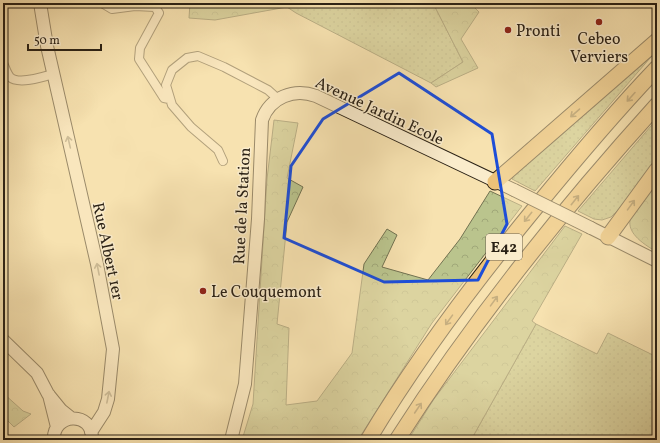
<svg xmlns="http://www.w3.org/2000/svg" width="660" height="443" font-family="Vollkorn,serif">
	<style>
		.grass { fill: url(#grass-dots); stroke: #727251 }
		.forest { fill: url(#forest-crowns); stroke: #727251 }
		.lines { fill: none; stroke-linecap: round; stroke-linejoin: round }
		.stream { stroke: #707e74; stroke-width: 3 }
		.street-casing { stroke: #5d513c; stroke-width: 10 }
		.secondary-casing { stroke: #2a2115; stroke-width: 14 }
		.highway-casing { stroke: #2a2115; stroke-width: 17 }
		.street { stroke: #faeccc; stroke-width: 8 }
		.secondary { stroke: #faeccc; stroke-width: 12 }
		.highway { stroke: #ecc178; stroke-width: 15 }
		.secondary-bridge-casing { stroke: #2a2115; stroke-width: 14; stroke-linecap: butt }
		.secondary-bridge { stroke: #faeccc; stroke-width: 12 }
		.oneway { stroke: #8b7146 }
		.oneway2 { stroke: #9c917a }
		.marked { fill: none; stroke: #1d4ed8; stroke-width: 3; stroke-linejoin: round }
		.poi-dot { fill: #8f2418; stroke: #faeccc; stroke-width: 1.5 }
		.labels { text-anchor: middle; stroke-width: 3; stroke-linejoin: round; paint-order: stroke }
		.shield { fill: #faeccc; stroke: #685e4c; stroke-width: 1 }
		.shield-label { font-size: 15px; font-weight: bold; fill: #2a2115 }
		.poi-label { font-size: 16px; fill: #2a2115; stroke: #faeccc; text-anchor: start }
		.street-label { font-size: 16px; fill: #2a2115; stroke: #faeccc }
	</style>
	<defs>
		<pattern id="grass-dots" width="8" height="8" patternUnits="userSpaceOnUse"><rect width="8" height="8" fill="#bac48d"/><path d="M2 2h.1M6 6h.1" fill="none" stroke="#a0a879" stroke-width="1.8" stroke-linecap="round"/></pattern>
		<pattern id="forest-crowns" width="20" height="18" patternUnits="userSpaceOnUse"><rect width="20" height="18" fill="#bac48d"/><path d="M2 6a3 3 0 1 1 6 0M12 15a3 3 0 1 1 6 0" fill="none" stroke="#a0a879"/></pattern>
	</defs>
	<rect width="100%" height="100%" fill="#f7e2b0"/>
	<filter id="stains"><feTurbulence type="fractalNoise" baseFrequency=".005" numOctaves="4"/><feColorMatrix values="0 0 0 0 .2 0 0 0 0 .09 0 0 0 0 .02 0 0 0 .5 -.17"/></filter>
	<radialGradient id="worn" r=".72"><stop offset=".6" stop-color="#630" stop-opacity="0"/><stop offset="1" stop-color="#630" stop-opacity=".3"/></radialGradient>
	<!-- grass -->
	<path class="grass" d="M289,3H433L463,62L431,83L296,13L287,7Z
		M657,50L535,191L512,179L515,173Z
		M657,119V159L619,209L611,217L602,220L594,219L578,211Z
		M536,324L597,354L608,333L657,357V440H471Z"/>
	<!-- forest -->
	<path class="forest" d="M190,3H289L287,7L215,20L189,18Z
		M433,3H470L479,12L461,39L478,68L436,87L431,83L463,62Z
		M274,120L298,123L287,178L303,187L287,222L277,324L289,328L286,405L317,401L352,353L364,264L387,229L397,235L382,267L428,280L460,239L490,191L522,206L432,323L358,440H242L253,404L267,179Z
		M657,180V230L654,233L657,235V252C611,226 632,212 657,180Z
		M565,226L582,234L532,321L536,324L471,440H408L434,399Z
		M3,393L23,411L31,414L14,427L6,419L3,421Z"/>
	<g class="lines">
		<!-- stream -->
		<path class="stream" d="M14,3L15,6"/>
		<defs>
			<path id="street" d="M102,3L112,9L135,6L155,7L159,13L140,48L139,59L164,98L169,99
				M3,63C5,67 7,74 10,77C18,85 43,77 53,74
				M223,161L218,150L191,127L172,105L166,85L172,70L187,58L198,56L224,67L268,90L278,99"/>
			<path id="secondary" d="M40,3L47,46L97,264L113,349L108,399L104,412L91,432
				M591,228L657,261
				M3,340L37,373L48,394L61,410L71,418
				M49,395L57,427
				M54,440C52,413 93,410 92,439
				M231,440L245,384L258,219L262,120C270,97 294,88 316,96L514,190"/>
			<path id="highway" d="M495,182L657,41
				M608,237L657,170
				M368,440C416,360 473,284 532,212C572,163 613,114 657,68
				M397,440C473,321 562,210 657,105"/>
		</defs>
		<!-- street casing -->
		<use href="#street" class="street-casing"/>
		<!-- secondary casing -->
		<use href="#secondary" class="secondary-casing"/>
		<!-- highway casing -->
		<use href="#highway" class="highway-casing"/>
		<!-- street -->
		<use href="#street" class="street"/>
		<!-- secondary -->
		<use href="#secondary" class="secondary"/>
		<!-- highway -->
		<use href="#highway" class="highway"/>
		<defs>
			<path id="secondary-bridge" d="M514,190L591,228"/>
		</defs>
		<!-- secondary-bridge casing -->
		<use href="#secondary-bridge" class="secondary-bridge-casing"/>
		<!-- secondary-bridge -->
		<use href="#secondary-bridge" class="secondary-bridge"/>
	</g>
	<!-- one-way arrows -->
	<defs><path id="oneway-shaft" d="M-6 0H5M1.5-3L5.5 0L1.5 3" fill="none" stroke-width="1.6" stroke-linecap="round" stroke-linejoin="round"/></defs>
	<g class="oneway">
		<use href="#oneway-shaft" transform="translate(631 97) rotate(132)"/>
		<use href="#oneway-shaft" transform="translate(575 113) rotate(139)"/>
		<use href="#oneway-shaft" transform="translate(575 200) rotate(-51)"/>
		<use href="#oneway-shaft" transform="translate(631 205) rotate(-54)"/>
		<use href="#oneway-shaft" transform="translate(528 217) rotate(129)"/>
		<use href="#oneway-shaft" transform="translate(494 301) rotate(-54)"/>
		<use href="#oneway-shaft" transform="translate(449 320) rotate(126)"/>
		<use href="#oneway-shaft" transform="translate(418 408) rotate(-56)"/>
	</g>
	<g class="oneway2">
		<use href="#oneway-shaft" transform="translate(69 142) rotate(-103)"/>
		<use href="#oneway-shaft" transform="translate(98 269) rotate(-101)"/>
		<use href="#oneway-shaft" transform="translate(108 397) rotate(-79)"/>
	</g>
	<!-- marked area -->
	<path d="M0 0H660V443H0ZM399,73L492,134L507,224L478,280L384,282L284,238L291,166L323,119Z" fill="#f7e2b0" fill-opacity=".55" fill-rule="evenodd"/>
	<path class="marked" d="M399,73L492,134L507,224L478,280L384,282L284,238L291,166L323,119Z"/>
	<!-- markers -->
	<g class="poi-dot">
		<circle cx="599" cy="22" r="4"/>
		<circle cx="508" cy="30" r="4"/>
		<circle cx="203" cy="291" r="4"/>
	</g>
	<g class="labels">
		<!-- shield labels -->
		<rect class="shield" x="486" y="234" width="36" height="26" rx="3"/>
		<g class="shield-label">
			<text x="504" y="252">E42</text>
		</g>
		<!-- poi labels -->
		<g class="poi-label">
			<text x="516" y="36">Pronti</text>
			<text x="599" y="44" text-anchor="middle">Cebeo<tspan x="599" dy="18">Verviers</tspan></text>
			<text x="211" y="297">Le Couquemont</text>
		</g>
		<!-- street labels -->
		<g class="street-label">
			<text transform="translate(380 110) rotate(25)" y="6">Avenue Jardin Ecole</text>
			<text transform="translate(241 206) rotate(-87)" y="6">Rue de la Station</text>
			<text transform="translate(109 251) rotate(78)" y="6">Rue Albert 1er</text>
		</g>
	</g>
	<!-- margin -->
	<rect width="660" height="443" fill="none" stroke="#f7e2b0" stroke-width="16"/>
	<rect x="4" y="4" width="652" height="435" fill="none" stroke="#2a2115" stroke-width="2"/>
	<rect x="8" y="8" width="644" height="427" fill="none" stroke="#2a2115"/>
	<!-- scale -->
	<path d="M28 44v6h73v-6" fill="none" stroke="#2a2115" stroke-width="2"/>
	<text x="34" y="44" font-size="12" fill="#2a2115" stroke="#faeccc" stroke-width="3" paint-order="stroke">50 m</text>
	<rect width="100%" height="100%" filter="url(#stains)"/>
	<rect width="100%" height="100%" fill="url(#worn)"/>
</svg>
